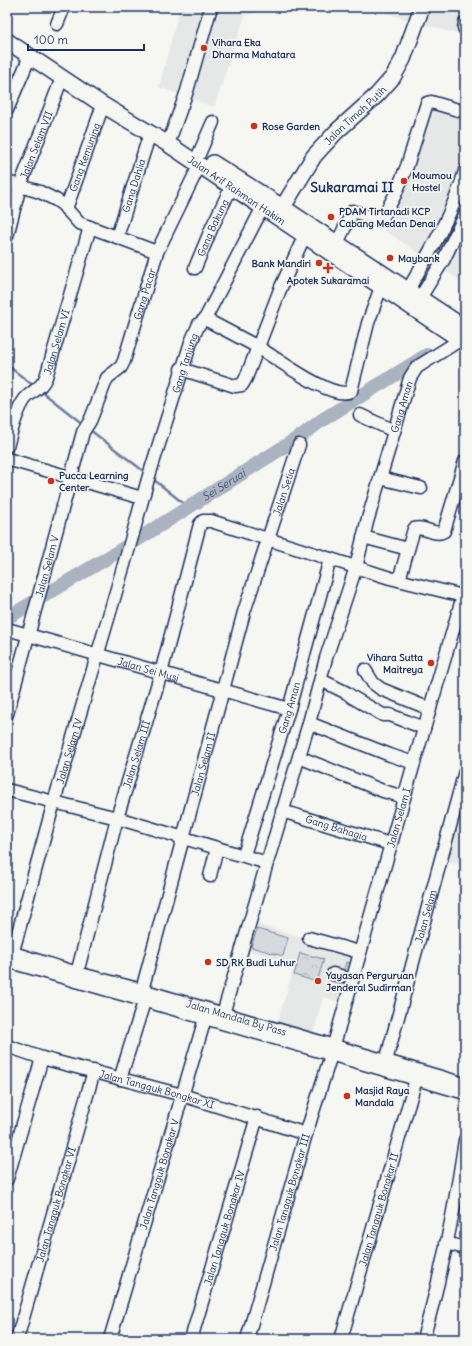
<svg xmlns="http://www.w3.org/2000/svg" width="472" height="1346" font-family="Delius,sans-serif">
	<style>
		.built { fill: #e6e7e7 }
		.park { fill: url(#park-crowns); stroke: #78849e }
		.pitch { fill: #d6d9dd; stroke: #78849e }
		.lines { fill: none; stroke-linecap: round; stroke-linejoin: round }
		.stream { stroke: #717e99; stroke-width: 2.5 }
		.river { stroke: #abb2c0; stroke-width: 14 }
		.minor-casing { stroke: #1b2f5e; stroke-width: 15 }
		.major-casing { stroke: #1b2f5e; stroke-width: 18 }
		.minor { stroke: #f6f6f2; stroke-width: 12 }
		.major { stroke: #f6f6f2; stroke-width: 15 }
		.poi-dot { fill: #c8321e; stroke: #f6f6f2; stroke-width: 1.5 }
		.labels { text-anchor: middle; stroke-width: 3.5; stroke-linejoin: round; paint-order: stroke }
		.poi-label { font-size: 10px; font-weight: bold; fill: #1b2f5e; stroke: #f6f6f2; text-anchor: start }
		.street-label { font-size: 10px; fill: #1b2f5e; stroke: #f6f6f2 }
		.water-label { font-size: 11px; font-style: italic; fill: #46567b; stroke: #f6f6f2 }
		.district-label { font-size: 14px; font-weight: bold; fill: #1b2f5e; stroke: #f6f6f2 }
	</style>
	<defs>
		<pattern id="park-crowns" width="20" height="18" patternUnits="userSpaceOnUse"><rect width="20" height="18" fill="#d6d9dd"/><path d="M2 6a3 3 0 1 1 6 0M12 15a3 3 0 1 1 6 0" fill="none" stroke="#b7bbc0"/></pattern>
	</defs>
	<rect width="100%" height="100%" fill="#f6f6f2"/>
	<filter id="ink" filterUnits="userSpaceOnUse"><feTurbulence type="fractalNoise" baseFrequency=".025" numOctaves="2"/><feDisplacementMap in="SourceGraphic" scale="8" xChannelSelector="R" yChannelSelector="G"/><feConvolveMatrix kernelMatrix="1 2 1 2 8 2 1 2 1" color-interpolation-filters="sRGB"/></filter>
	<g filter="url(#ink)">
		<!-- built -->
		<path class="built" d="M180,7H280L245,15L214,107L159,87Z
			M387,7H465V36L385,13Z
			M432,108L465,117V284L384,230L410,172Z
			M456,817L465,819V866L445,861Z
			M252,923L355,952L341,1002L323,997L313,1034L277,1024L295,964L245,950Z"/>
		<!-- park -->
		<path class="park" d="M300,953L324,959L317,982L294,975Z
			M346,962L352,964L345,990L339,988Z"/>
		<!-- pitch -->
		<path class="pitch" d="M257,929L288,938L283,956L251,947Z"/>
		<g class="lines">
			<!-- stream -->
			<path class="stream" d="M7,365L34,386
				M41,391L84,425
				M90,430L146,473
				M153,479L188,507"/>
			<!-- river -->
			<path class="river" id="s1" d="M7,618L129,545L301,436L322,420L427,355"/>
			<defs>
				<g id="minor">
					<path d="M57,24L64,7"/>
					<path d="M464,28L465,23"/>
					<path d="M7,110L30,56"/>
					<path d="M168,144L187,91L211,7"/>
					<path d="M199,154L213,122"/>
					<path d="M7,182L40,192L56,200L62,204L79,223L157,252"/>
					<path id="s2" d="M66,209L103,105"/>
					<path id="s3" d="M7,236L20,186L62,78"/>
					<path id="s4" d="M117,237L150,133"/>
					<path d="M337,243L353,211L362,214L377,220H380L383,217L395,195L407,166L427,103L431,102L465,112"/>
					<path id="s5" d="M195,268L212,227L231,188"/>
					<path d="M408,290C430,252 453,213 465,171"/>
					<path d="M420,298L444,259L465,215"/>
					<path d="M205,319C222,328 239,337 256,346C274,356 333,402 351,391L368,323L381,287"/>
					<path d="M181,369L235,386L242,385L246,378L281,287L304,237"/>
					<path d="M360,415L394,431"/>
					<path id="s6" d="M7,446C12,431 15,413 25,399C32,391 42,388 46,377L90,227"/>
					<path d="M7,459L142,498"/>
					<path d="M380,478L421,488"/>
					<path d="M363,537L408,549"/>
					<path d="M399,580L414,529C424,525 434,537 444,531L465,461"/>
					<path id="s7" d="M7,629L289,709"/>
					<path d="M365,670L373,683L381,689L430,709"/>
					<path d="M321,680L347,693L352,697L383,715H390L424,728"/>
					<path id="s8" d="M7,714L83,432L90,421L107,378L121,367L124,361L157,252L199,166"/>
					<path d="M309,723L390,755L414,763"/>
					<path d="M299,757L383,791L404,797"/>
					<path d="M7,790L117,818L267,863"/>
					<path id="s9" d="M282,811L390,844"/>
					<path id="s10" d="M244,855L289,709L330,559"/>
					<path d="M210,876L217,848"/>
					<path d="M309,938L359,952"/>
					<path id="s11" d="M7,951L77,973L142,990L465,1084"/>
					<path d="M7,961L465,1093"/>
					<path id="s12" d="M10,962L54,802L128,551L148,479L191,342L199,324L205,319L266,201"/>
					<path d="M333,974L341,976"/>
					<path id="s13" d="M75,981L117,818L161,673L200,524L203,521H211L390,578L463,596"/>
					<path id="s14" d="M223,1014L267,863L309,723L326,658L356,567L367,522L410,378L417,367L422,364L460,340"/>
					<path id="s15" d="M7,1046L42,1058L182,1095L306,1134"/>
					<path id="s16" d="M386,1061L465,771"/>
					<path id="s17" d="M120,1079L144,1002L142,990L244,612L299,445"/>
					<path d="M7,1179L42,1058"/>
					<path d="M446,1243L465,1248"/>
					<path id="s18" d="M17,1339L94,1071"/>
					<path id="s19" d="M110,1339L207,1012"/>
					<path id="s20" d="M191,1339L257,1117"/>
					<path id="s21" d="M247,1339L306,1134L331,1055L414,763L465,589"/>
					<path id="s22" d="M341,1339L416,1079"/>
					<path d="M423,1339C442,1274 455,1207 465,1140"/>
				</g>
				<g id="major">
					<path id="s23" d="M7,41L103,105L168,144L465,343"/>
					<path d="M213,163L284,208L465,328"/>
					<path id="s24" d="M278,215L314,156L337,131L377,95L393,77L403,59L422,7"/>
				</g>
			</defs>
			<!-- minor casing -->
			<use href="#minor" class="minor-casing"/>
			<!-- major casing -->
			<use href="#major" class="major-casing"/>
			<!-- minor -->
			<use href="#minor" class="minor"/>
			<!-- major -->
			<use href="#major" class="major"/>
		</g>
	</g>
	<!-- markers -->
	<g class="poi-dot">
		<circle cx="204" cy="48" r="4"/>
		<circle cx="254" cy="126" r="4"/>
		<circle cx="404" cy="181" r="4"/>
		<circle cx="331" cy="217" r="4"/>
		<circle cx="390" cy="258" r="4"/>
		<circle cx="319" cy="263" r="4"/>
		<path d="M326 262h4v4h4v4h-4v4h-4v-4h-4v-4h4z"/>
		<circle cx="51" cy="481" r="4"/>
		<circle cx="431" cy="663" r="4"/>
		<circle cx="208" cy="962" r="4"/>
		<circle cx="318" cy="981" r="4"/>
		<circle cx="347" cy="1096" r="4"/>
	</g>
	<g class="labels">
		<!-- poi labels -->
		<g class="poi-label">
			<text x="212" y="46">Vihara Eka<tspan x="212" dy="12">Dharma Mahatara</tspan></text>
			<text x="262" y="130">Rose Garden</text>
			<text x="412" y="179">Moumou<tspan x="412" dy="12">Hostel</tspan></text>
			<text x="339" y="215">PDAM Tirtanadi KCP<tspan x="339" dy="12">Cabang Medan Denai</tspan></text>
			<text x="398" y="262">Maybank</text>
			<text x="311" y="267" text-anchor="end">Bank Mandiri</text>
			<text x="328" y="284" text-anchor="middle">Apotek Sukaramai</text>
			<text x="59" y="479">Pucca Learning<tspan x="59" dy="12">Center</tspan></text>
			<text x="423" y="661" text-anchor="end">Vihara Sutta<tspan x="423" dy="12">Maitreya</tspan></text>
			<text x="216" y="966">SD RK Budi Luhur</text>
			<text x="326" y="979">Yayasan Perguruan<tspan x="326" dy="12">Jenderal Sudirman</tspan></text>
			<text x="355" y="1094">Masjid Raya<tspan x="355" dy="12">Mandala</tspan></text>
		</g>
		<!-- street labels -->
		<g class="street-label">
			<text dy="4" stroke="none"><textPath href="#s24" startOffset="127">Jalan Timah Putih</textPath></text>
			<text dy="4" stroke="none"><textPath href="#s3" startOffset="96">Jalan Selam VII</textPath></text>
			<text dy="4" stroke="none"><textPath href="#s2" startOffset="55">Gang Kemuning</textPath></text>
			<text dy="4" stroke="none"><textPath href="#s4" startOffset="54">Gang Dahlia</textPath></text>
			<text dy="4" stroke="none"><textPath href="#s23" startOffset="274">Jalan Arif Rahman Hakim</textPath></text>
			<text dy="4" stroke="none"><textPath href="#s5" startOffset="44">Gang Bakung</textPath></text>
			<text dy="4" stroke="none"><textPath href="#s8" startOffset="446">Gang Pacar</textPath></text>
			<text dy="4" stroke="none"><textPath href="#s6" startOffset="118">Jalan Selam VI</textPath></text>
			<text dy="4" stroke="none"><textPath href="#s12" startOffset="624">Gang Tanjung</textPath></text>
			<text dy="4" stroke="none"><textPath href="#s14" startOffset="633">Gang Aman</textPath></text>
			<text dy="4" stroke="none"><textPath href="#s17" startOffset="611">Jalan Setia</textPath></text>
			<text dy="4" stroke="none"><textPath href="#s8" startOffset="153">Jalan Selam V</textPath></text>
			<text dy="4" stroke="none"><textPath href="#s7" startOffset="147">Jalan Sei Musi</textPath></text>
			<text dy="4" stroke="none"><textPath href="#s10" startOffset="154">Gang Aman</textPath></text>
			<text dy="4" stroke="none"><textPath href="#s12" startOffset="219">Jalan Selam IV</textPath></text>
			<text dy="4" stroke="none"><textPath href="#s13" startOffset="235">Jalan Selam III</textPath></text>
			<text dy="4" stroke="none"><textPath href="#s17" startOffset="327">Jalan Selam II</textPath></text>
			<text dy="4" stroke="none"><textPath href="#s21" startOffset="543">Jalan Selam I</textPath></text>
			<text dy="4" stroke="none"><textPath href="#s9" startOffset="57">Gang Bahagia</textPath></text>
			<text dy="4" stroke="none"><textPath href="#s16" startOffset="150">Jalan Selam</textPath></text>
			<text dy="4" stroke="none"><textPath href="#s11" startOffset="239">Jalan Mandala By Pass</textPath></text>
			<text dy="4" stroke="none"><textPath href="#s15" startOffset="156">Jalan Tangguk Bongkar XI</textPath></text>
			<text dy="4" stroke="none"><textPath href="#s19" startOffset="172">Jalan Tangguk Bongkar V</textPath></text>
			<text dy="4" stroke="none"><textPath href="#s21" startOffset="153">Jalan Tangguk Bongkar III</textPath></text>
			<text dy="4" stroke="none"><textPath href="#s18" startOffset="140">Jalan Tangguk Bongkar VI</textPath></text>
			<text dy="4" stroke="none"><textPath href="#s22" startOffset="135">Jalan Tangguk Bongkar II</textPath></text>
			<text dy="4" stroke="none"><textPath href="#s20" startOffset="116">Jalan Tangguk Bongkar IV</textPath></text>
		</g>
		<!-- water labels -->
		<g class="water-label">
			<text dy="4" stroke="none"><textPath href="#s1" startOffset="254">Sei Seruai</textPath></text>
		</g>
		<!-- district labels -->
		<g class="district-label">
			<text x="352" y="192">Sukaramai II</text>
		</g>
	</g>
	<!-- margin -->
	<rect width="472" height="1346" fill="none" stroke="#f6f6f2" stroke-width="24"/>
	<rect x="12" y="12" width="448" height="1322" fill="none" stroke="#1b2f5e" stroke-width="1.5" filter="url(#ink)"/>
	<!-- scale -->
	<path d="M28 44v6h116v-6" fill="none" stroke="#1b2f5e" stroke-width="2"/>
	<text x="34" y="44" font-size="12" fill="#1b2f5e" stroke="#f6f6f2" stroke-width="3" paint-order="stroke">100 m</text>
</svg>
